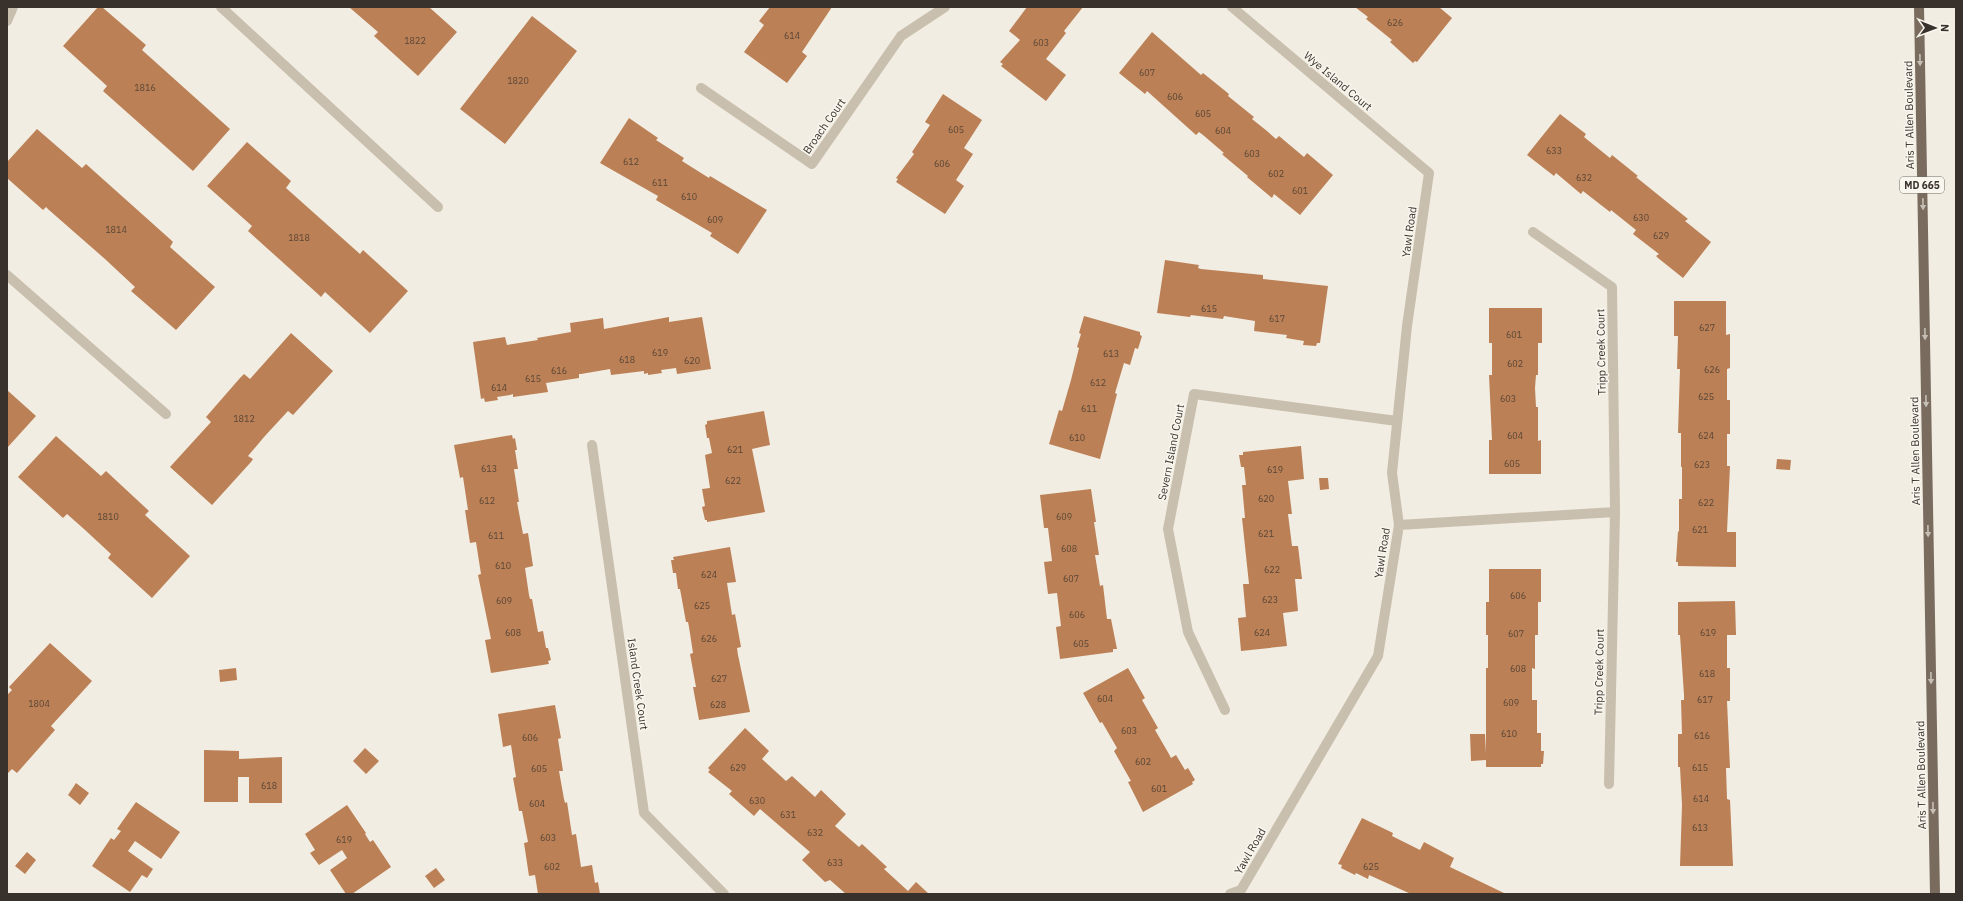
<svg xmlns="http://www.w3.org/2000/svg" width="1963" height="901" font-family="'IBM Plex Sans',sans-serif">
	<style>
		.building { fill: #bb8056 }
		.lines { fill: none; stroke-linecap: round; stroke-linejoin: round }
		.minor { stroke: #c9bfae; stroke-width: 10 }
		.major { stroke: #796c5f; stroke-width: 10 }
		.oneway { fill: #c6bfb5 }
		.labels { text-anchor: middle; stroke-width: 3; stroke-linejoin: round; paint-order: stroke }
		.number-label { font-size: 9px; fill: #5a4636 }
		.shield { fill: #f9f6ee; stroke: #736d66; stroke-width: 1 }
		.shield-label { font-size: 10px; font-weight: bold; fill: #39322c }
		.street-label { font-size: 11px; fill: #39322c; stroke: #f9f6ee }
	</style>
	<rect width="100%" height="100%" fill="#f2ede2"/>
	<!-- building -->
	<path class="building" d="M98,7H102L146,45L142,50L230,129L193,171L103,91L107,86L63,46Z
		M349,7H429L457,32L418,76L374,36L378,32Z
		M770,7H832L802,52L807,56L787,83L744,52L764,25L759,21Z
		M1027,7H1083L1064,31L1066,33L1046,59L1066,75L1046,101L1001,66L1003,64L1000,62L1020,40L1009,31Z
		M1355,7H1439L1452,18L1417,62L1415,61L1413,63L1390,42L1392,40L1366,19L1368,17Z
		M532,16L577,51L505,144L460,109Z
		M1152,32L1201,75L1203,73L1229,94L1228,96L1254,117L1252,119L1267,131L1276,139L1279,136L1304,157L1307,153L1333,175L1300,215L1274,194L1272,198L1247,177L1248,176L1224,156L1222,154L1224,153L1203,135L1199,132L1196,135L1147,91L1145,94L1119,73Z
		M943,94L982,120L964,148L973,154L956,180L964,186L945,214L896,182L898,179L896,178L914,154L912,152L930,125L925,122Z
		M1560,114L1586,134L1584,137L1610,158L1612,155L1638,176L1636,177L1688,219L1685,221L1711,242L1683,278L1658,258L1656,256L1659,254L1633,234L1636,230L1611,210L1610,212L1583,191L1581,194L1556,173L1554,176L1527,155Z
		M629,118L658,138L656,140L684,158L682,161L709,178L710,176L767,210L738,254L710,236L712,233L656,200L658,196L600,163Z
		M37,129L82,168L86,164L171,240L173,242L170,247L215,287L176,330L131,291L135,287L105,259L49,210L46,207L43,210L7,178V162Z
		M247,142L291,181L286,188L360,254L363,250L408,291L370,333L325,292L321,297L319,295L248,231L252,226L207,186Z
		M1165,260L1199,265L1198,268L1201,269L1263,275V279L1328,286L1320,343H1317L1316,346L1303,345L1304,341L1286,338L1287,335L1254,331L1255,321L1224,316L1223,319L1191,315L1190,317L1157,313Z
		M1674,301H1726V335L1730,334V368L1727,369V400H1730V434H1727V466H1730L1727,532H1736V567L1678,566V562H1676L1678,531L1679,532V499H1682V467H1681V433H1678L1680,369H1677L1678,336H1674Z
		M1489,308H1542V343H1538V375H1536L1535,388L1536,407H1538V441L1541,440V474H1489V440H1492L1489,375H1492V343H1489Z
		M1084,316L1140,332V335L1142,336L1138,349L1135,348L1130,365L1124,363L1115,393L1117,394L1100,459L1049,444L1059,410L1062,411L1071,380L1079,348L1077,347L1081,334L1079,333Z
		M669,317V322L702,317L711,369L677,374L676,368L661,370L662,373L648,375V373L644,374V371L611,375L610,369L581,374H579V378L546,383L548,392L513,397V394L510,395L497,397L498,400L485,402L484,398L481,399L473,342L505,337L507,345L538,340L537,338L571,332L570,323L603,318L604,329Z
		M291,333L333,371L293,415L288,411L264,437L248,456L253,459L251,462L212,505L170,467L211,422L206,417L240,378L244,374L250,379Z
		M7,390L36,416L7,448Z
		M764,411L770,445L752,449L765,512L707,522V520H705L702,507L705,506L702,489L710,488L705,455L712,453L709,438H707L705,425L707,424V421Z
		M512,435L513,439L515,438L517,450H515L518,469H514L519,502H517L523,534L528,533L533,566L525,568L529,595L530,599H532L538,632L543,631L546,648H548L551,660L548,661L549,664L491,673L485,640L491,639L478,575L481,574L476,542L470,543L465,510H468L463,477L460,478L454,445Z
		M56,436L101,476L106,471L149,511L145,515L190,556L152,598L108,558L111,554L84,529L67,514L63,518L18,477Z
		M1301,446L1304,479L1288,481L1292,514H1288L1292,546H1298L1302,579H1295L1298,611L1283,613L1287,646L1241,651L1238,618L1246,617L1243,584H1249L1242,518H1245L1242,485H1246L1244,467H1241L1239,455H1243V452Z
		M1777,459L1791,460L1790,470L1776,469Z
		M1319,478H1328L1329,489L1320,490Z
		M1091,489L1096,522H1094L1099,555H1095L1100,586L1103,585L1107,619H1111L1117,649H1113V652L1060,659L1056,627L1061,626L1057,593L1048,594L1044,562L1052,561L1048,528H1044L1040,495Z
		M730,547L736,582L727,583L732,615L735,614L741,647L737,648L738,655L750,712L699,720L693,687H696L690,654L693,653L689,627L688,622H686L680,589H678L676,573H673L671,560H674L673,557Z
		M1489,569H1541V602H1538V635H1535V669L1532,668V700H1537V733H1541V751H1544L1543,764H1541V767H1486V760L1471,761L1470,734H1485L1486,754V668H1488V635H1486V602H1489Z
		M1735,601L1736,635H1727V668H1730V701H1727L1730,768H1726L1727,799L1730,800L1733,866H1680L1682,805L1680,767H1678V734H1682L1681,700H1684V695L1680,635H1678V602Z
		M50,643L92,681L51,726L55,730L17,773L12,769L7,774V695L12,690L9,687Z
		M236,668L237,680L220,682L219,670Z
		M1128,668L1145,698L1142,700L1158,728L1155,730L1169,754L1171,758L1176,755L1185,770L1188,768L1195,780L1192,782L1193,784L1143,812L1128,782L1131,781L1114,751L1117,748L1102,722L1100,723L1083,693Z
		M555,705L561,738L558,739L563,771H559L564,799L565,803L567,802L572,835L576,834L581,867L592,865L595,883L598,882L600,894H538L535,875L529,876L524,843L528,842L522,811H519L513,778L516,777L511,745L503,747L498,714Z
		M745,728L769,751L762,759L786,781L792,776L815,797L821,790L846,814L835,826L859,847L862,844L887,867L884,869L908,891L916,882L929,894H846L830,880L825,882L802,860L810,852L760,809L754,816L729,794L732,791L708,772L710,770L708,768Z
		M365,748L379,761L366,774L353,761Z
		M204,750L239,751V759L282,757V803H249V777H238V802H204Z
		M76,783L89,793L80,805L68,795Z
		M136,802L180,832L161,859L135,841L128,851L153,869L147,878L142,875L130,892L92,866L111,838L114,840L121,831L117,829Z
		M347,805L366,833L365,834L370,842L373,840L391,867L352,894H346L330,870L347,858L342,850L319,865L310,853L315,850L305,834Z
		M1362,818L1393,833L1392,836L1420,850L1424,842L1454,858L1450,867L1506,894H1411L1369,875L1368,879L1356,873L1355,875L1341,868L1342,865L1338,864Z
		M27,852L36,860L25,874L15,866Z
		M436,868L445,880L434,888L425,876Z"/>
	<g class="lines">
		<!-- minor -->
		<path class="minor" d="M221,7L438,207
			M7,21L13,7
			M701,88L812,164L901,36L945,7
			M1533,232L1612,287L1615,512L1609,784
			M7,275L166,414
			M592,445L644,813L724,894
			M1399,525L1615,512
			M1225,710L1188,632L1168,529L1194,394L1397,421
			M1230,894L1241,890L1378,656L1399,525L1392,473L1407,326L1429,173L1232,7"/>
		<!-- major -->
		<path class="major" d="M1919,7L1935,894"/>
	</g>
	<!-- one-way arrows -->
	<defs><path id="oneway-solid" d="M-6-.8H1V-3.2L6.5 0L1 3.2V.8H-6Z"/></defs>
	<g class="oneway">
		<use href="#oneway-solid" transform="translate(1920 60) rotate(89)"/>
		<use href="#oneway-solid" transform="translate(1923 204) rotate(89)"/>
		<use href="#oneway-solid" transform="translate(1925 334) rotate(89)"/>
		<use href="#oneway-solid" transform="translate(1926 401) rotate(89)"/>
		<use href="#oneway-solid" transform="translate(1928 531) rotate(89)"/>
		<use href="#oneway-solid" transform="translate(1931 678) rotate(89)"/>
		<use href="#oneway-solid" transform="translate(1933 808) rotate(89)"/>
	</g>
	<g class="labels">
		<!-- number labels -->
		<g class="number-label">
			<text x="1395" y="26">626</text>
			<text x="792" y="39">614</text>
			<text x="415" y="44">1822</text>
			<text x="1041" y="46">603</text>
			<text x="1147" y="76">607</text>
			<text x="518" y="84">1820</text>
			<text x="145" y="91">1816</text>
			<text x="1175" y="100">606</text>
			<text x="1203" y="117">605</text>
			<text x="956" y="133">605</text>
			<text x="1223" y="134">604</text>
			<text x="1554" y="154">633</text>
			<text x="1252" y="157">603</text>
			<text x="631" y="165">612</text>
			<text x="942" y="167">606</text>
			<text x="1276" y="177">602</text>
			<text x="1584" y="181">632</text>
			<text x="660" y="186">611</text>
			<text x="1300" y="194">601</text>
			<text x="689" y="200">610</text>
			<text x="1641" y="221">630</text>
			<text x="715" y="223">609</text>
			<text x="116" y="233">1814</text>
			<text x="1661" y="239">629</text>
			<text x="299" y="241">1818</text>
			<text x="1209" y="312">615</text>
			<text x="1277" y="322">617</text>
			<text x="1707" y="331">627</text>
			<text x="1514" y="338">601</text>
			<text x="660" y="356">619</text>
			<text x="1111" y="357">613</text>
			<text x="627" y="363">618</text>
			<text x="692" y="364">620</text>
			<text x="1515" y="367">602</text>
			<text x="1712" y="373">626</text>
			<text x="559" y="374">616</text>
			<text x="533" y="382">615</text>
			<text x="1098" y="386">612</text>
			<text x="499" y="391">614</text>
			<text x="1706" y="400">625</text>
			<text x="1508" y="402">603</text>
			<text x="1089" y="412">611</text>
			<text x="244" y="422">1812</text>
			<text x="1515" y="439">604</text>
			<text x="1706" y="439">624</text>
			<text x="1077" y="441">610</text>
			<text x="735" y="453">621</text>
			<text x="1512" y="467">605</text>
			<text x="1702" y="468">623</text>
			<text x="489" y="472">613</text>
			<text x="1275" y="473">619</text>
			<text x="733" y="484">622</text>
			<text x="1266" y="502">620</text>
			<text x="487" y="504">612</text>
			<text x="1706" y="506">622</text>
			<text x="108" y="520">1810</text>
			<text x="1064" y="520">609</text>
			<text x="1700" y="533">621</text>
			<text x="1266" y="537">621</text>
			<text x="496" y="539">611</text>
			<text x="1069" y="552">608</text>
			<text x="503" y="569">610</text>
			<text x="1272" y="573">622</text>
			<text x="709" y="578">624</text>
			<text x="1071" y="582">607</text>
			<text x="1518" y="599">606</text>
			<text x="1270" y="603">623</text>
			<text x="504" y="604">609</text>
			<text x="702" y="609">625</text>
			<text x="1077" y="618">606</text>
			<text x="513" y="636">608</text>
			<text x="1262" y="636">624</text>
			<text x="1708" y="636">619</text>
			<text x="1516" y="637">607</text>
			<text x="709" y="642">626</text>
			<text x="1081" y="647">605</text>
			<text x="1518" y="672">608</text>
			<text x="1707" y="677">618</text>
			<text x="719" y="682">627</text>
			<text x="1105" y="702">604</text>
			<text x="1705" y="703">617</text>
			<text x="1511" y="706">609</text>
			<text x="39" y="707">1804</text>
			<text x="718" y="708">628</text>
			<text x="1129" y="734">603</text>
			<text x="1509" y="737">610</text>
			<text x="1702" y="739">616</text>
			<text x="530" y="741">606</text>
			<text x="1143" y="765">602</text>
			<text x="738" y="771">629</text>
			<text x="1700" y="771">615</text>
			<text x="539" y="772">605</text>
			<text x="269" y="789">618</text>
			<text x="1159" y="792">601</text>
			<text x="1701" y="802">614</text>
			<text x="757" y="804">630</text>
			<text x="537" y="807">604</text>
			<text x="788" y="818">631</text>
			<text x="1700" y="831">613</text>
			<text x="815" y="836">632</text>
			<text x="548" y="841">603</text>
			<text x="344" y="843">619</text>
			<text x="835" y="866">633</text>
			<text x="552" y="870">602</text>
			<text x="1371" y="870">625</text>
		</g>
		<!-- shield labels -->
		<rect class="shield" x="1900" y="177" width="44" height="16" rx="3"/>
		<g class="shield-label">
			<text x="1922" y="189">MD 665</text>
		</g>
		<!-- street labels -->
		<g class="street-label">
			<text transform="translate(1338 81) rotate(40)" y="4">Wye Island Court</text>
			<text transform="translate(1909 115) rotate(-91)" y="4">Aris T Allen Boulevard</text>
			<text transform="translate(824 126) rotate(-55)" y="4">Broach Court</text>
			<text transform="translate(1409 232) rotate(-82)" y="4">Yawl Road</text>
			<text transform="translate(1601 352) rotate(-91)" y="4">Tripp Creek Court</text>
			<text transform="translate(1915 451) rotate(-91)" y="4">Aris T Allen Boulevard</text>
			<text transform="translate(1171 452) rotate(-79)" y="4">Severn Island Court</text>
			<text transform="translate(1382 553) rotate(-81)" y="4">Yawl Road</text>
			<text transform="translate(1599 672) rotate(-89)" y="4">Tripp Creek Court</text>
			<text transform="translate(638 684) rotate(82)" y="4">Island Creek Court</text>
			<text transform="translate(1921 775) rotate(-91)" y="4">Aris T Allen Boulevard</text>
			<text transform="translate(1250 851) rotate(-60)" y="4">Yawl Road</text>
		</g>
	</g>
	<!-- border -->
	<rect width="1963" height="901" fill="none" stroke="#39322c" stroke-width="16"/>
	<!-- north arrow -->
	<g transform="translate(1935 28) rotate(91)" stroke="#f9f6ee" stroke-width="3" paint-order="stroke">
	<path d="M0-3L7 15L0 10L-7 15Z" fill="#39322c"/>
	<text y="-6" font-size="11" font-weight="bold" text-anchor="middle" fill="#39322c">N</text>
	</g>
</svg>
